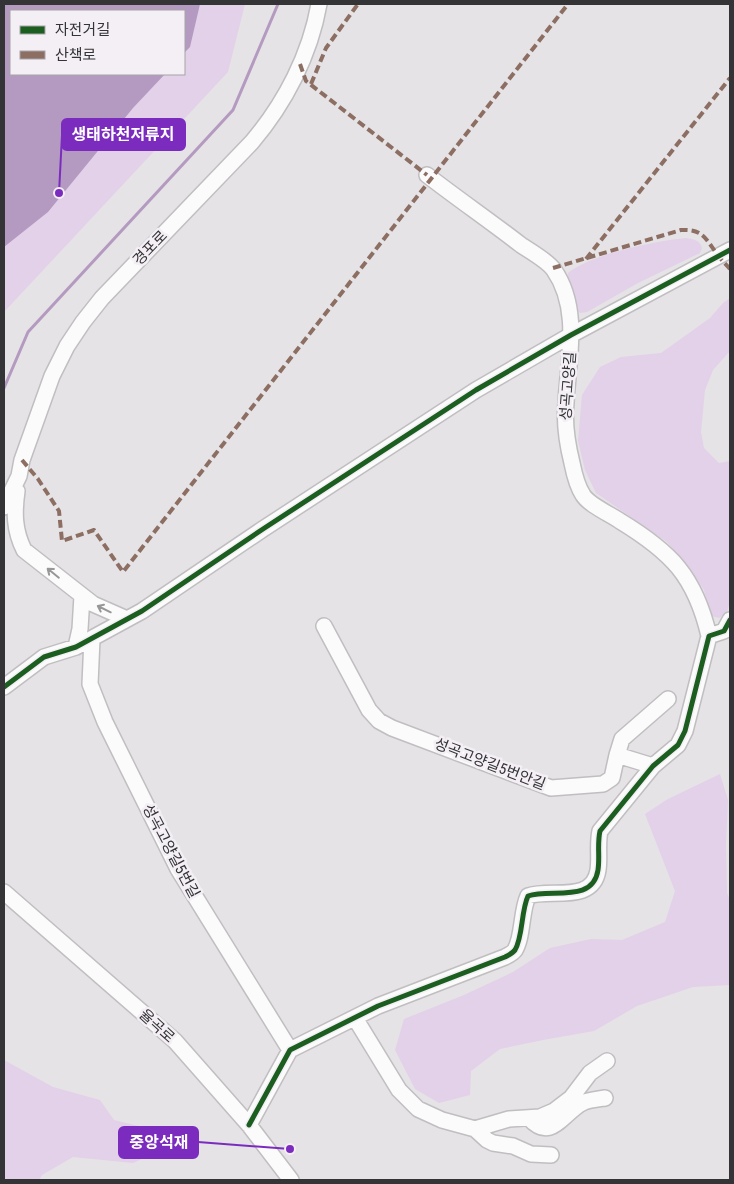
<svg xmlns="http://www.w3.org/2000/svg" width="734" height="1184" font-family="'Roboto Condensed','Noto Sans KR',sans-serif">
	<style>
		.green { fill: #e2d1e9; fill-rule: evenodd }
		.water { fill: #b49ac0 }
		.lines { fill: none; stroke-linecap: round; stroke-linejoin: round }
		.stream { stroke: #b49ac0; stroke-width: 3 }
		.minor-casing { stroke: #c0bec0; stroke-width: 18 }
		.minor { stroke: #fbfbfb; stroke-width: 15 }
		.quiet { stroke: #8d6e63; stroke-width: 4; stroke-dasharray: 8 4; stroke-linecap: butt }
		.cycleway-casing { stroke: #f3eff5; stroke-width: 8 }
		.cycleway { stroke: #1b5e20; stroke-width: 5 }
		.oneway { stroke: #989798 }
		.labels { text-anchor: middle; stroke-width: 5; stroke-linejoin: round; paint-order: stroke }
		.street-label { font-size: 15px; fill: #343335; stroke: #f3eff5 }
		.leader { fill: none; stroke: #7b2cbf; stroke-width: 2 }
		.callout-dot { fill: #7b2cbf; stroke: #f3eff5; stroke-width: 2 }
		.callout { fill: #7b2cbf; stroke: #7b2cbf; stroke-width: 2 }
		.callout-label { font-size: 16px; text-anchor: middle; font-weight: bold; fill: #fff }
	</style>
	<rect width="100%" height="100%" fill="#e5e3e6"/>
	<!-- green -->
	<path class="green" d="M4,4H245L228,72L4,312ZM11,11H184V74H11Z
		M686,238C693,239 700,240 702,248L700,253L638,283L587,312L580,313L577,309L567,280L568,273C591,254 656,241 686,238Z
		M730,298V351L713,370L705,390L701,432L704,448L719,463L730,461V601L727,612L719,618L711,616L704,590L689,567L667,542L596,493L585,470L578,441L582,395L600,367L621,357L661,353L710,318L723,303Z
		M720,774L728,800L726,845L727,893L730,900V985L693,987L637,1006L594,1031L543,1040L500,1049L471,1071L470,1095L439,1103L415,1089L395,1050L404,1019L464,995L513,972L550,948L591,939L622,940L665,922L675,891L645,814L668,799Z
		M4,1060L53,1087L100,1100L114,1120L163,1132L159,1151L133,1163L73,1157L42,1175L39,1180H4Z"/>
	<!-- water -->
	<path class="water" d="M4,4H200L190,47L184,53V11H11V74H165L133,108L48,212L4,247Z"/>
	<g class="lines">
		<!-- stream -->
		<path class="stream" d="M4,388L28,332L233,110L278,4"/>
		<defs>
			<path id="minor" d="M427,175C458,199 490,221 521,245C530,251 548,261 554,270C581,309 568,360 566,403C564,423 567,443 572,463C574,473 577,486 583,495C589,505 610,514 620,521C671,552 695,576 709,636
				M17,491C14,512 14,530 24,550L93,604L127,619
				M4,507L19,476L22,460L52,376L67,346L83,322L102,298L252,142C285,103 310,55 319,4
				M324,626L369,710L379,721L392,728L551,788L603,784L612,778L617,755L622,739L668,699
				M92,639L90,684L105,722L178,869L290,1050
				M76,647L80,629L82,596
				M4,687L44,657L76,647L142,611L263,529L476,390L571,335L730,250
				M617,755L653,766
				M4,892L175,1041L249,1125L291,1180
				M355,1018L399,1090L418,1109L442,1120L475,1129L509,1119L540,1117L554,1111L571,1098L590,1073L607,1061
				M529,1118C551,1143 563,1113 582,1103C588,1100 598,1099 605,1098
				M249,1125L290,1050L378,1006L505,957C509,955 513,953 515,950C523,937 521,911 528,896C550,888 593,904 598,870C600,857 597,844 600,831L653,766L678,745L685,731L709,636L724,631L730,620
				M475,1129L487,1140L493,1143L513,1146L531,1154L551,1155"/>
		</defs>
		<!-- minor casing -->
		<use href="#minor" class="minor-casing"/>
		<!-- minor -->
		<use href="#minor" class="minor"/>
		<!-- quiet -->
		<path class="quiet" d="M300,64L306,81L427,175
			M311,84L326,48L358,4
			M586,259L730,78
			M553,268L681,230C703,229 705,238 717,254C721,260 726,264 730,269
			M22,460L38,479L59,511L62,541L94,530L123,572L568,4"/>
		<defs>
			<path id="cycleway" d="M4,687L44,657L76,647L142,611L263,529L476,390L571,335L730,250
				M249,1125L290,1050L378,1006L505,957C509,955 513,953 515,950C523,937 521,911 528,896C550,888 593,904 598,870C600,857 597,844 600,831L653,766L678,745L685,731L709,636L724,631L730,620"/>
		</defs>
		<!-- cycleway casing -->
		<use href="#cycleway" class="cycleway-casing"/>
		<!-- cycleway -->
		<use href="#cycleway" class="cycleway"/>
	</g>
	<!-- one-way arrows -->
	<defs><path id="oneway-shaft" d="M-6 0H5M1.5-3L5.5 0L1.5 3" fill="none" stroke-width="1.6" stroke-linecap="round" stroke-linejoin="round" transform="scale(1.25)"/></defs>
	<g class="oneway">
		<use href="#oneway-shaft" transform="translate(53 573) rotate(-141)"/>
		<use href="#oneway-shaft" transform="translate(104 609) rotate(-154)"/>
	</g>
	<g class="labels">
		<!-- street labels -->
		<g class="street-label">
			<text transform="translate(150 248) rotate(-46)" y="5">경포로</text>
			<text transform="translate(568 386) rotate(-86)" y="5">성곡고양길</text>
			<text transform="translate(490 764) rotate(21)" y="5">성곡고양길5번안길</text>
			<text transform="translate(171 851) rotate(62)" y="5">성곡고양길5번길</text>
			<text transform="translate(157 1026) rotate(42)" y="5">율곡로</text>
		</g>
	</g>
	<!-- callouts -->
	<path class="leader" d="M59 193L62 135M290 1149L198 1142"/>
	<g class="callout-dot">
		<circle cx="59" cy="193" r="5"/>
		<circle cx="290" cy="1149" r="5"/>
	</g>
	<g class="callout">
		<rect x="62" y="119" width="123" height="31" rx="5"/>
		<rect x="119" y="1127" width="79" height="31" rx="5"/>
	</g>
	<g class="callout-label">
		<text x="123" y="140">생태하천저류지</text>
		<text x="159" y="1148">중앙석재</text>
	</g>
	<!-- border -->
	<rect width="734" height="1184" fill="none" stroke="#343335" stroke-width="10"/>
	<!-- legend -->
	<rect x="10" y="10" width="175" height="65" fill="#f3eff5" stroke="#a7a4a8"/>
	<rect x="20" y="26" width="25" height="8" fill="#1b5e20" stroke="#a7a4a8"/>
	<text x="55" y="35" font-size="15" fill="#343335">자전거길</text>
	<rect x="20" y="51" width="25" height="8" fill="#8d6e63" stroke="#a7a4a8"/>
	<text x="55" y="60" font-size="15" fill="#343335">산책로</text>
</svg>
